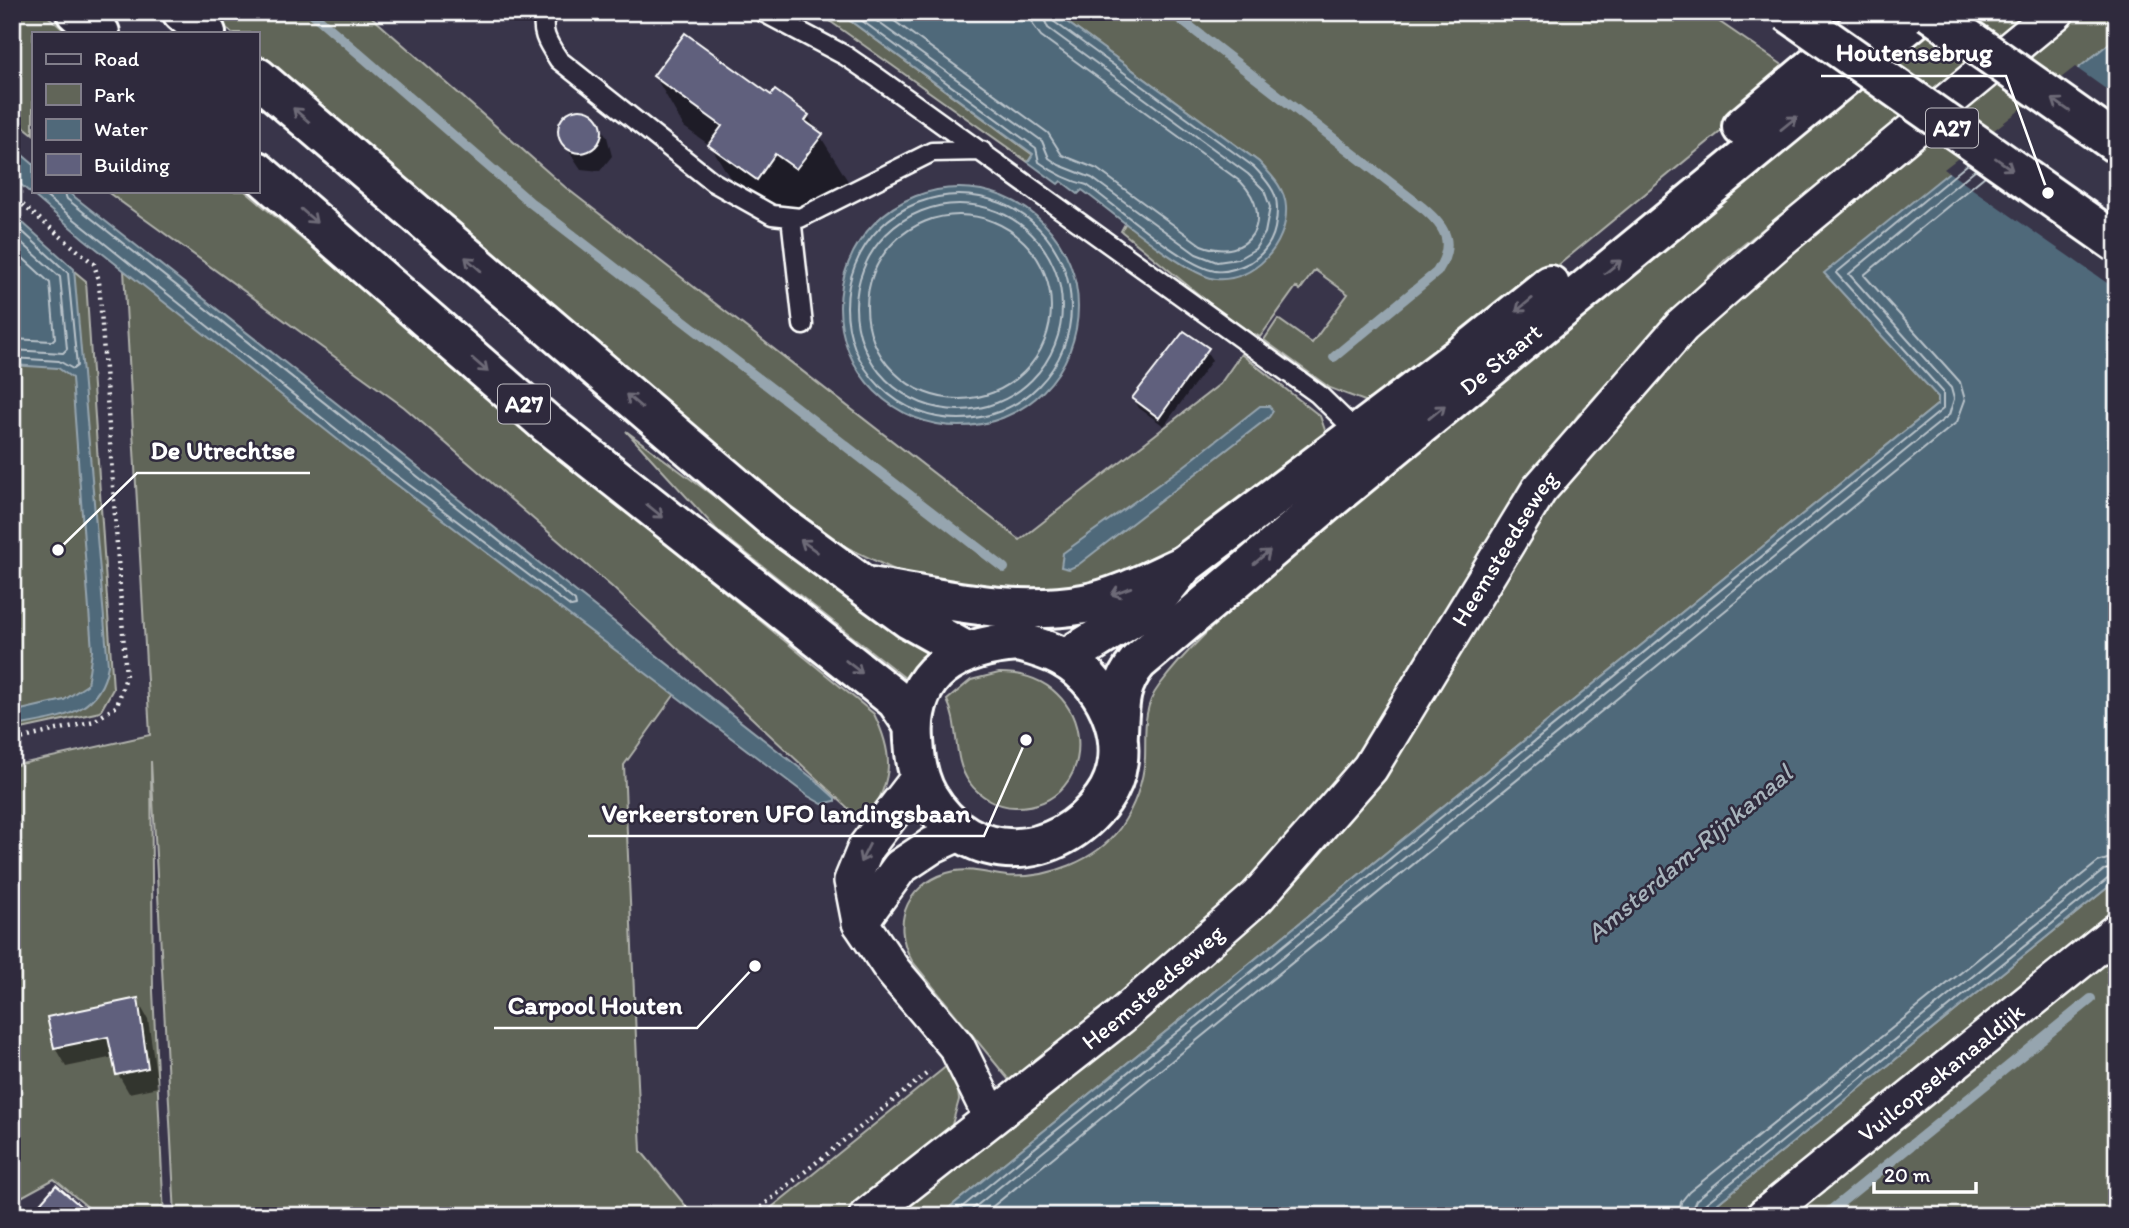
<svg xmlns="http://www.w3.org/2000/svg" width="2129" height="1228" font-family="Itim,sans-serif">
	<style>
		.green { fill: #616558; stroke: #b0b2ac; stroke-width: 2 }
		.water { fill: #50697a; stroke: #96a5af; stroke-width: 2 }
		.pier { fill: #39354a }
		.shadow { fill: #0007 }
		.lines { fill: none; stroke-linecap: round; stroke-linejoin: round }
		.shore { stroke: #b9c3ca; stroke-width: 2 }
		.stream { stroke: #96a5af; stroke-width: 10 }
		.building { fill: #60607d; stroke: #fff; stroke-width: 2 }
		.lane-casing { stroke: #fff; stroke-width: 23 }
		.street-casing { stroke: #fff; stroke-width: 40 }
		.secondary-casing { stroke: #fff; stroke-width: 44 }
		.highway-casing { stroke: #fff; stroke-width: 44 }
		.path { stroke: #fff; stroke-width: 4.5; stroke-dasharray: 2 5; stroke-linecap: butt }
		.lane { stroke: #2f2a3d; stroke-width: 18 }
		.street { stroke: #2f2a3d; stroke-width: 35 }
		.secondary { stroke: #2f2a3d; stroke-width: 38 }
		.highway { stroke: #2f2a3d; stroke-width: 38 }
		.highway-bridge-casing { stroke: #fff; stroke-width: 44; stroke-linecap: butt }
		.highway-bridge { stroke: #2f2a3d; stroke-width: 38 }
		.oneway { stroke: #6d6a77 }
		.labels { text-anchor: middle; stroke-width: 5; stroke-linejoin: round; paint-order: stroke }
		.shield { fill: #2f2a3d; stroke: #c1bfc5; stroke-width: 2 }
		.shield-label { font-size: 23px; font-weight: bold; fill: #fff }
		.street-label { font-size: 24px; fill: #fff; stroke: #2f2a3d }
		.water-label { font-size: 26px; font-style: italic; fill: #a8b4bc; stroke: #2f2a3d }
		.leader { fill: none; stroke: #fff; stroke-width: 2.5 }
		.callout-dot { fill: #fff; stroke: #2f2a3d; stroke-width: 2.5 }
		.callout-label { font-size: 26px; text-anchor: middle; font-weight: bold; fill: #fff; stroke: #2f2a3d; stroke-width: 5; stroke-linejoin: round; paint-order: stroke }
	</style>
	<rect width="100%" height="100%" fill="#39354a"/>
	<filter id="ink" filterUnits="userSpaceOnUse"><feTurbulence type="fractalNoise" baseFrequency=".0143" numOctaves="2"/><feDisplacementMap in="SourceGraphic" scale="14" xChannelSelector="R" yChannelSelector="G"/><feConvolveMatrix kernelMatrix="1 2 1 2 8 2 1 2 1" color-interpolation-filters="sRGB"/></filter>
	<g filter="url(#ink)">
		<!-- green -->
		<path class="green" d="M12,12H43L67,33H33V134L12,117Z
			M208,12H366L565,187L1020,540L1220,384L1241,354L1320,416L1325,430L1323,443L1177,549L1128,575L1074,590L951,589L899,572L829,539L676,416L257,55V33H232Z
			M812,12H838L1033,155L1028,162L831,22Z
			M1053,12H1705L1793,72L1476,333L1370,403L1330,388L1264,340L1278,319L1312,343L1348,294L1315,270L1300,290L1296,287L1260,337L1255,334L1252,338L1121,231L1126,222L1189,268L1216,279L1244,274L1259,162Z
			M1955,12H2032L1727,258L1673,312L1578,415L1498,528L1348,773L1251,883L1016,1082L1009,1080L912,961C889,921 909,880 955,871C972,868 989,874 1007,876C1047,879 1096,861 1120,828C1134,807 1143,783 1145,758C1146,732 1142,708 1159,686C1188,647 1223,617 1259,585C1321,531 1385,479 1449,426C1618,288 1786,150 1955,12Z
			M2075,12H2117V37L2071,75L1938,404L939,1216H893L1269,904L1571,469L1672,350Z
			M106,191H245L582,475L874,714C897,761 890,781 866,825L612,587L404,407Z
			M12,219L86,281L113,689L100,712L12,731Z
			M124,270L675,694L624,765L641,1151L694,1216H175L151,761L153,991L164,1216H87L91,1210L54,1179L12,1202V766L150,735Z
			M626,431L808,566L930,651L905,678L718,531Z
			M999,673C1101,672 1103,808 1015,807C997,807 979,796 969,782C952,758 960,727 947,700L971,680Z
			M2117,880V915L1745,1216H1702Z
			M2117,948V1216H1784Z
			M948,1065L957,1081L959,1100L949,1135L850,1216H761Z"/>
		<!-- water -->
		<path class="water" d="M838,12H1053L1259,162C1271,175 1285,188 1286,207C1288,245 1254,282 1216,279C1185,275 1110,210 1082,190L1078,194L1061,181L1058,184L1028,162L1033,154Z
			M2117,37V880L1702,1216H939L1938,404V397L1824,273Z
			M12,146L33,164V191H67L815,780L835,798V801L822,804L808,796L347,447L83,238L12,177Z
			M840 307a119 119 0 1 1 238 0a119 119 0 1 1-238 0Z
			M12,213L74,269L108,665C100,717 55,718 12,727V712L64,700L87,685L92,651L72,378L58,368L12,365Z
			M1260,406H1269L1273,411L1269,417L1078,565L1069,569L1061,567L1063,553L1184,466Z"/>
		<!-- pier -->
		<path class="pier" d="M2075,67L2117,97V290L1944,169Z"/>
		<!-- shadow -->
		<path class="shadow" d="M655,76L771,98L808,116L851,186L826,219L805,204L786,230L740,195L711,146L684,127Z
			M583,111L595,117L607,137L612,156L600,171L581,169L560,138V124L569,113Z
			M1206,351L1212,360L1164,426L1139,408L1134,399Z
			M137,1000L148,1019L158,1087L129,1093L118,1074L114,1057L66,1067L55,1048L49,1019Z"/>
		<g class="lines">
			<!-- shore -->
			<path class="shore" d="M850,12L1036,148L1039,162C1054,173 1070,181 1087,185C1116,206 1184,266 1215,271C1227,273 1241,267 1251,262C1263,254 1272,243 1275,228C1281,198 1275,189 1254,167L1053,21L1050,12
				M864,12L1042,141L1049,158L1059,165L1092,178L1196,254L1217,262L1238,259L1255,249L1265,233L1270,207L1264,190L1248,174L1048,28L1041,12
				M882,12L1048,133L1062,155L1097,169L1201,245C1250,264 1276,218 1241,182L1041,36L1033,25L1031,12
				M39,191L351,441L571,607L576,606L575,601L67,199L64,191
				M847 307a112 112 0 1 1 224 0a112 112 0 1 1-224 0Z
				M856 307a103 103 0 1 1 206 0a103 103 0 1 1-206 0Z
				M867 307a92 92 0 1 1 184 0a92 92 0 1 1-184 0Z
				M12,222L68,273L77,366L73,369L59,361L12,358
				M12,234L60,277L67,349L63,353L12,350
				M12,248L50,283L55,338L52,341L12,339
				M951,1216L1943,409V392L1836,273L1968,164
				M964,1216L1949,415L1954,399L1951,388L1849,274L1976,169
				M981,1216L1957,422L1965,400L1960,382L1864,275L1985,176
				M1679,1216L1681,1202L1689,1192L2098,862L2117,856
				M1689,1216L1696,1200L2104,870L2117,867
				M1698,1216L1701,1207L2110,877L2117,876"/>
			<!-- stream -->
			<path class="stream" d="M311,12L531,203L1004,568
				M1171,12L1423,208C1447,228 1455,244 1437,272L1334,357
				M1824,1216L2091,999"/>
		</g>
		<!-- building -->
		<path class="building" d="M685,33L771,95L775,90L809,115L805,121L823,134L796,169L775,154L757,180L708,145L722,126L653,76Z
			M558 131a22 22 0 1 1 44 0a22 22 0 1 1-44 0Z
			M1184,331L1209,348L1159,418L1132,398Z
			M138,998L148,1068L116,1075L108,1037L54,1048L47,1017Z
			M56,1185L92,1216H29Z"/>
		<g class="lines">
			<defs>
				<path id="lane" d="M547,12C538,30 549,45 559,60L713,182L772,215L800,218L932,152L982,151
					M763,12L846,56L878,78L1318,394L1357,432
					M791,217L803,325"/>
				<g id="street">
					<path d="M919,778L866,847L852,881L860,922L893,971L957,1047L991,1116"/>
					<path d="M860,922L900,867L933,845L961,832"/>
					<path id="s1" d="M867,1216L1120,1017L1257,897L1370,768L1539,490L1682,326L1781,239L2056,12"/>
					<path id="s2" d="M1764,1216L2117,931"/>
				</g>
				<g id="secondary">
					<path d="M1742,127L1879,12"/>
					<path d="M1018,642C1034,646 1049,650 1063,658C1111,685 1137,752 1103,799C1058,862 970,868 928,796C918,779 915,760 914,740C909,672 958,646 1018,642Z"/>
					<path d="M1065,659L1152,605L1184,565L1474,346L1550,285"/>
					<path id="s3" d="M1118,733C1119,705 1119,684 1138,662L1327,502L1923,12"/>
				</g>
				<path id="highway" d="M76,12L100,33
					M182,12L206,33
					M257,77L778,523L909,619L966,651
					M257,171L546,423L896,700L913,725
					M870,587C940,598 1012,617 1084,604C1118,598 1153,579 1184,565"/>
			</defs>
			<!-- lane casing -->
			<use href="#lane" class="lane-casing"/>
			<!-- street casing -->
			<use href="#street" class="street-casing"/>
			<!-- secondary casing -->
			<use href="#secondary" class="secondary-casing"/>
			<!-- highway casing -->
			<use href="#highway" class="highway-casing"/>
			<!-- path -->
			<path class="path" d="M12,196L94,264L99,281L126,677L117,706L94,721L12,741
				M750,1216L930,1071"/>
			<!-- lane -->
			<use href="#lane" class="lane"/>
			<!-- street -->
			<use href="#street" class="street"/>
			<!-- secondary -->
			<use href="#secondary" class="secondary"/>
			<!-- highway -->
			<use href="#highway" class="highway"/>
			<defs>
				<path id="highway-bridge" d="M1788,12L2117,243
					M1930,12L2117,144"/>
			</defs>
			<!-- highway-bridge casing -->
			<use href="#highway-bridge" class="highway-bridge-casing"/>
			<!-- highway-bridge -->
			<use href="#highway-bridge" class="highway-bridge"/>
		</g>
		<!-- one-way arrows -->
		<defs><path id="oneway-shaft" d="M-6 0H5M1.5-3L5.5 0L1.5 3" fill="none" stroke-width="1.6" stroke-linecap="round" stroke-linejoin="round" transform="scale(1.75)"/></defs>
		<g class="oneway">
			<use href="#oneway-shaft" transform="translate(2061 105) rotate(-145)"/>
			<use href="#oneway-shaft" transform="translate(301 115) rotate(-139)"/>
			<use href="#oneway-shaft" transform="translate(1789 123) rotate(-39)"/>
			<use href="#oneway-shaft" transform="translate(2004 164) rotate(35)"/>
			<use href="#oneway-shaft" transform="translate(309 216) rotate(41)"/>
			<use href="#oneway-shaft" transform="translate(473 264) rotate(-139)"/>
			<use href="#oneway-shaft" transform="translate(1613 267) rotate(-39)"/>
			<use href="#oneway-shaft" transform="translate(1524 305) rotate(141)"/>
			<use href="#oneway-shaft" transform="translate(480 365) rotate(41)"/>
			<use href="#oneway-shaft" transform="translate(634 401) rotate(-140)"/>
			<use href="#oneway-shaft" transform="translate(1437 412) rotate(-39)"/>
			<use href="#oneway-shaft" transform="translate(655 511) rotate(39)"/>
			<use href="#oneway-shaft" transform="translate(809 546) rotate(-144)"/>
			<use href="#oneway-shaft" transform="translate(1262 557) rotate(-40)"/>
			<use href="#oneway-shaft" transform="translate(1121 591) rotate(160)"/>
			<use href="#oneway-shaft" transform="translate(854 667) rotate(38)"/>
			<use href="#oneway-shaft" transform="translate(865 853) rotate(117)"/>
		</g>
	</g>
	<g class="labels">
		<!-- shield labels -->
		<g class="shield">
			<rect x="1926" y="108.5" width="52" height="39" rx="5"/>
			<rect x="498" y="384.5" width="52" height="39" rx="5"/>
		</g>
		<g class="shield-label">
			<text x="1952" y="136">A27</text>
			<text x="524" y="412">A27</text>
		</g>
		<!-- street labels -->
		<g class="street-label">
			<text dy="8" stroke="none"><textPath href="#s3" startOffset="548">De Staart</textPath></text>
			<text dy="8" stroke="none"><textPath href="#s1" startOffset="933">Heemsteedseweg</textPath></text>
			<text dy="8" stroke="none"><textPath href="#s1" startOffset="366">Heemsteedseweg</textPath></text>
			<text dy="8" stroke="none"><textPath href="#s2" startOffset="228">Vuilcopsekanaaldijk</textPath></text>
		</g>
		<!-- water labels -->
		<g class="water-label">
			<text transform="translate(1689 853) rotate(-40)" y="9">Amsterdam-Rijnkanaal</text>
		</g>
	</g>
	<!-- callouts -->
	<path class="leader" d="M2048 193L2006 76H1821M58 550L137 473H310M1026 740L984 836H588M755 966L697 1028H494"/>
	<g class="callout-dot">
		<circle cx="2048" cy="193" r="7"/>
		<circle cx="58" cy="550" r="7"/>
		<circle cx="1026" cy="740" r="7"/>
		<circle cx="755" cy="966" r="7"/>
	</g>
	<g class="callout-label">
		<text x="1914" y="61">Houtensebrug</text>
		<text x="223" y="459">De Utrechtse</text>
		<text x="786" y="822">Verkeerstoren UFO landingsbaan</text>
		<text x="595" y="1014">Carpool Houten</text>
	</g>
	<!-- margin -->
	<rect width="2129" height="1228" fill="none" stroke="#2f2a3d" stroke-width="42"/>
	<rect x="21" y="21" width="2087" height="1186" fill="none" stroke="#fff" stroke-width="2.5" filter="url(#ink)"/>
	<!-- legend -->
	<rect x="32" y="32" width="228" height="161" fill="#2f2a3d" stroke="#827f8b" stroke-width="2"/>
	<rect x="46" y="54" width="35" height="10" fill="#2f2a3d" stroke="#827f8b" stroke-width="2"/>
	<text x="94" y="66" font-size="21" fill="#ffffff">Road</text>
	<rect x="46" y="84" width="35" height="21" fill="#616558" stroke="#827f8b" stroke-width="2"/>
	<text x="94" y="102" font-size="21" fill="#ffffff">Park</text>
	<rect x="46" y="119" width="35" height="21" fill="#50697a" stroke="#827f8b" stroke-width="2"/>
	<text x="94" y="136" font-size="21" fill="#ffffff">Water</text>
	<rect x="46" y="154" width="35" height="21" fill="#60607d" stroke="#827f8b" stroke-width="2"/>
	<text x="94" y="172" font-size="21" fill="#ffffff">Building</text>
	<!-- scale -->
	<path d="M1874 1182v10h102v-10" fill="none" stroke="#ffffff" stroke-width="3.5"/>
	<text x="1884" y="1182" font-size="21" fill="#ffffff" stroke="#2f2a3d" stroke-width="5" paint-order="stroke">20 m</text>
</svg>
